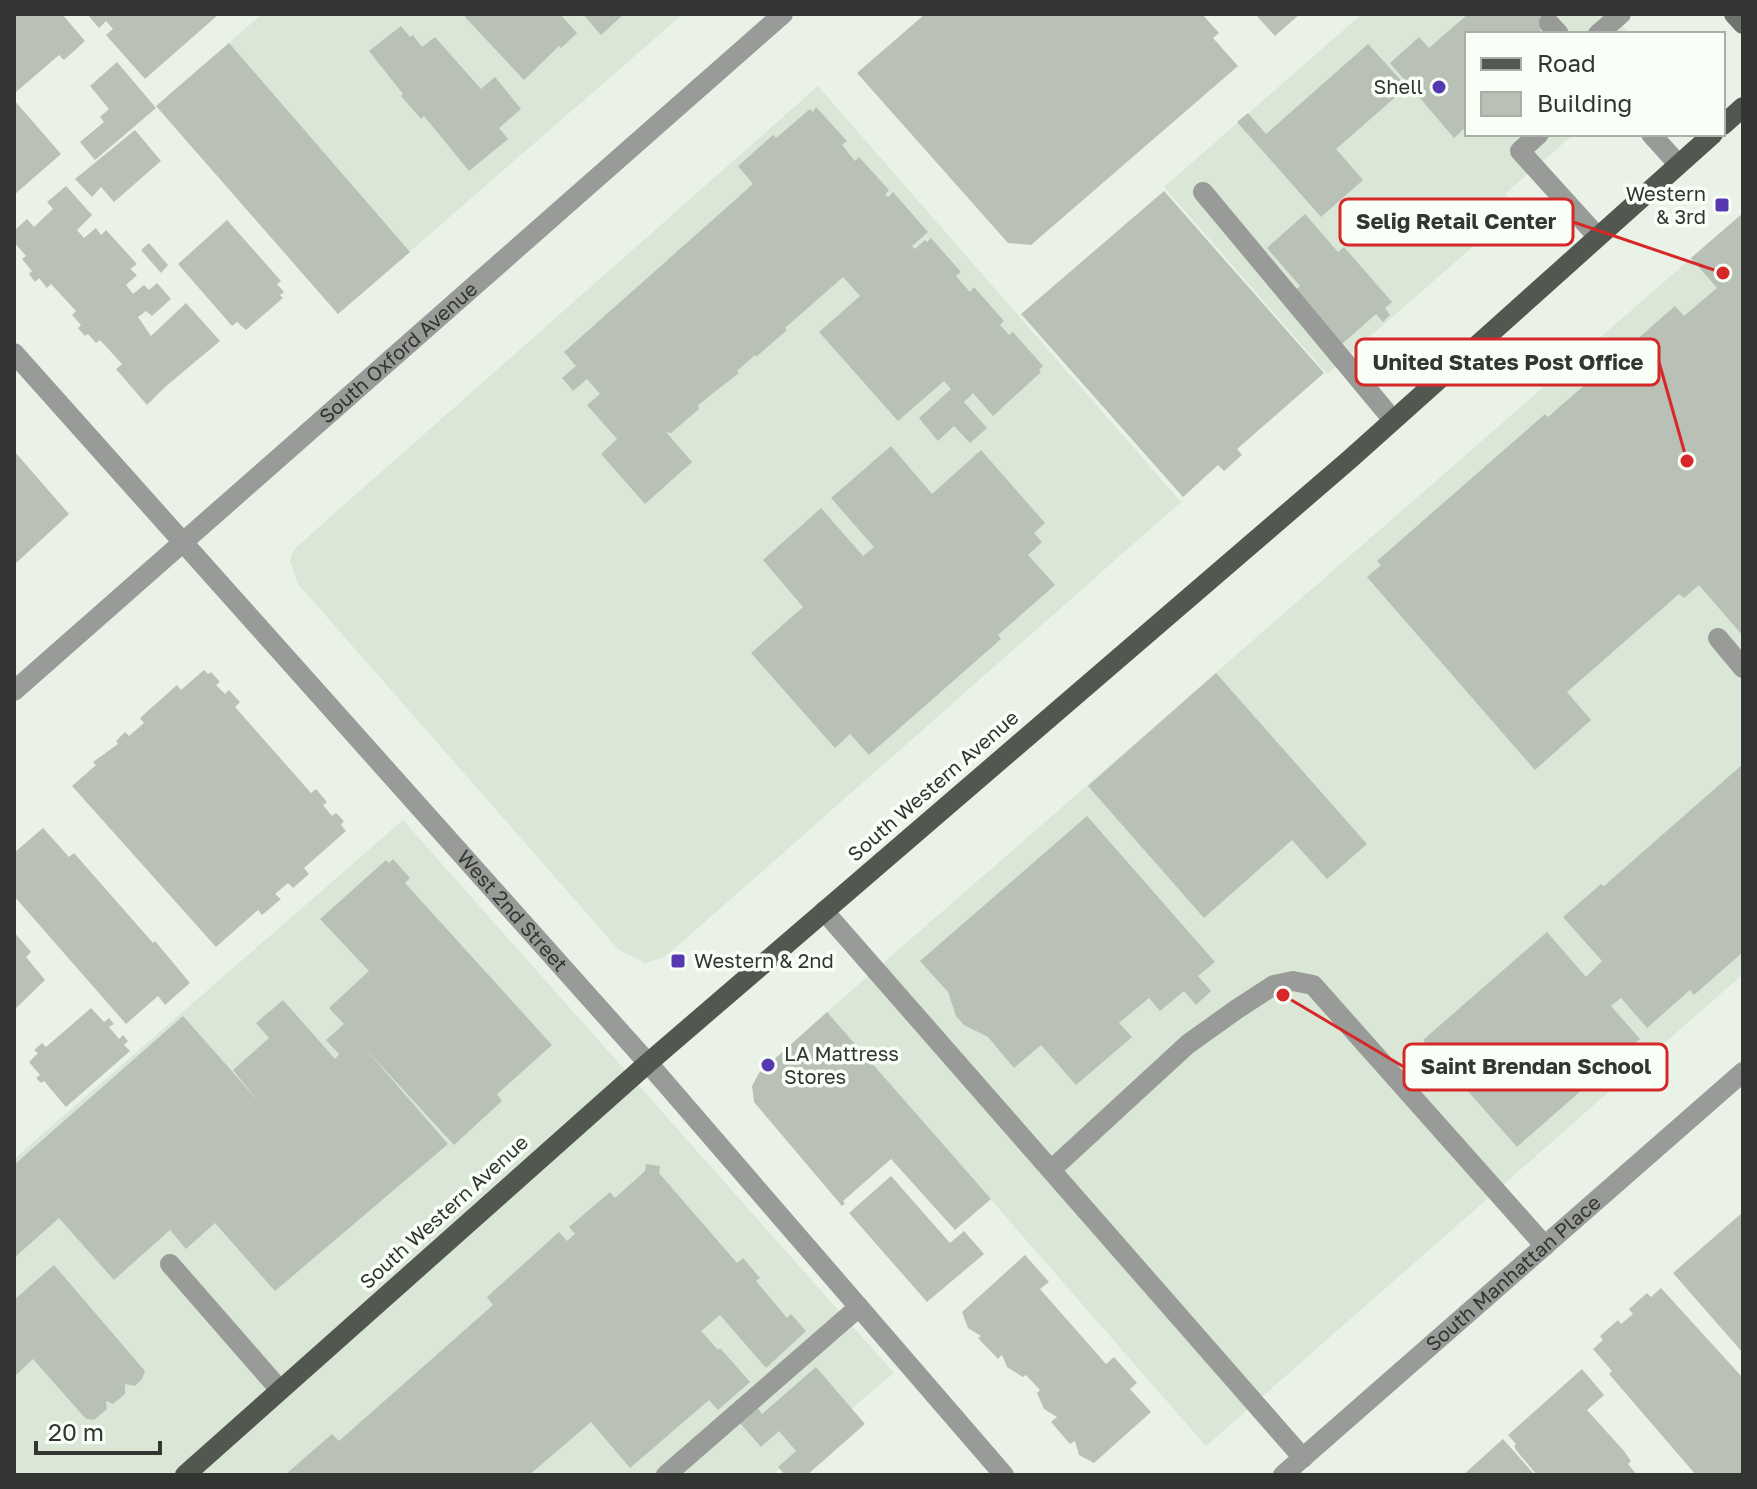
<svg xmlns="http://www.w3.org/2000/svg" width="1757" height="1489" font-family="'Golos Text',sans-serif">
	<style>
		.built { fill: #dae6d6 }
		.building { fill: #b9c1b6 }
		.lines { fill: none; stroke-linecap: round; stroke-linejoin: round }
		.service { stroke: #989b97; stroke-width: 20 }
		.minor { stroke: #989b97; stroke-width: 20 }
		.tertiary { stroke: #989b97; stroke-width: 20 }
		.secondary { stroke: #6f746d; stroke-width: 20 }
		.primary { stroke: #525850; stroke-width: 20 }
		.poi-dot { fill: #5639b1; stroke: #f8fff6; stroke-width: 3 }
		.labels { text-anchor: middle; stroke-width: 7; stroke-linejoin: round; paint-order: stroke }
		.poi-label { font-size: 20px; fill: #323531; stroke: #f8fff6; text-anchor: end }
		.street-label { font-size: 20px; fill: #323531; stroke: #f8fff6 }
		.leader { fill: none; stroke: #d62828; stroke-width: 3 }
		.callout-dot { fill: #d62828; stroke: #f8fff6; stroke-width: 3 }
		.callout { fill: #f8fff6; stroke: #d62828; stroke-width: 3 }
		.callout-label { font-size: 22px; text-anchor: middle; font-weight: bold; fill: #323531 }
	</style>
	<rect width="100%" height="100%" fill="#eaf2e7"/>
	<!-- built -->
	<path class="built" d="M262,14H683L338,314L156,106Z
		M1362,14H1612L1630,34H1467V134H1574L1505,194L1517,208L1327,374L1164,187Z
		M818,86L1181,502L681,943L664,957L645,963L618,949L298,584L290,561L293,551L302,542Z
		M1743,213V974L1206,1446L827,1012Z
		M403,820L894,1373L772,1475H14V1159Z"/>
	<!-- building -->
	<path class="building" d="M14,14H62L85,41L64,60L59,55L16,92L14,89Z
		M87,14H219L145,79L106,35L113,29L106,21L99,28Z
		M468,14H560L577,33L561,48L559,46L524,80L465,17Z
		M583,14H624L601,35Z
		M925,14H1202L1219,33L1213,38L1238,66L1031,245L1008,243L857,73Z
		M1255,14H1300L1275,36Z
		M1468,14H1559L1536,34H1467V126L1454,138L1390,63L1419,37L1429,48Z
		M401,26L410,37L413,35L422,47L435,37L481,89L495,77L521,109L499,128L508,139L469,171L424,116L421,119L401,96L403,94L369,51Z
		M229,43L410,252L338,314L156,106Z
		M1368,44L1407,87L1336,149L1363,180L1321,217L1237,122L1248,113L1266,134Z
		M117,62L156,108L95,160L80,142L104,122L100,117L109,109L90,86Z
		M14,100L61,154L14,195Z
		M816,107L847,141L842,145L855,161L859,157L889,190L885,195L888,197L893,192L928,232L912,246L915,249L925,240L927,242L931,238L961,272L956,276L970,292L974,287L1004,321L1000,325L1009,335L1013,332L1043,366L1039,370L1041,372L993,416L973,393L964,402L987,428L970,443L954,426L938,441L919,418L951,389L944,381L898,421L819,332L860,296L843,277L785,328L787,330L756,357L755,355L737,371L739,373L698,405L699,409L671,433L666,432L692,462L645,504L601,454L617,439L587,405L600,394L587,379L573,391L562,378L576,366L564,352L753,184L738,166L773,135L776,138L810,109L813,112Z
		M135,130L161,161L114,202L101,187L92,197L75,179Z
		M66,186L92,215L77,230L84,238L96,228L101,235L106,230L137,264L130,269L137,275L126,285L133,294L144,285L149,290L157,283L171,299L152,316L146,311L138,317L151,336L186,303L220,341L165,387L147,405L116,369L122,364L100,340L96,343L88,334L85,336L78,328L81,325L72,315L76,311L51,284L47,288L39,278L35,282L29,274L32,271L22,259L26,256L14,242V231L27,219L34,227L53,209L47,202Z
		M1164,191L1324,373L1237,449L1242,455L1224,471L1218,465L1183,497L1021,314Z
		M1743,213V636L1699,585L1684,598L1679,594L1567,692L1591,720L1535,770L1367,577L1381,565L1377,561L1545,414L1548,417L1675,306L1684,316L1717,288L1691,258Z
		M1305,214L1338,252L1344,247L1392,302L1385,308L1390,315L1383,322L1376,314L1341,345L1294,291L1300,286L1267,248Z
		M227,220L281,281L277,284L284,292L280,295L283,298L246,330L237,322L232,326L178,264Z
		M149,243L168,265L161,273L141,250Z
		M891,446L932,494L981,450L1045,523L1034,533L1042,542L1028,555L1055,585L998,635L1001,639L869,755L850,734L835,748L751,653L803,607L763,560L821,508L863,556L874,547L831,498Z
		M14,451L69,514L14,565Z
		M204,670L208,674L211,672L220,682L216,685L225,694L229,690L240,702L235,707L311,793L316,789L327,802L323,805L332,816L336,813L344,821L341,825L346,831L304,868L309,874L293,888L288,883L275,894L281,899L262,915L258,910L216,947L72,786L96,765L93,762L118,744L116,741L125,732L129,736L144,723L140,718L177,685L181,690Z
		M1216,673L1367,844L1327,879L1292,840L1204,918L1088,786Z
		M1743,764V952L1694,995L1690,990L1647,1028L1621,998L1611,1006L1640,1039L1517,1147L1423,1040L1547,932L1586,977L1602,961L1563,917L1601,884L1604,886Z
		M1087,816L1215,962L1198,976L1211,991L1196,1005L1184,991L1160,1011L1149,998L1119,1023L1132,1037L1076,1085L1041,1045L1014,1068L988,1037L964,1025L956,1016L948,992L920,961Z
		M43,828L69,857L74,853L153,943L155,941L190,983L165,1005L158,996L126,1024L14,896V853Z
		M393,859L410,878L405,883L552,1045L497,1094L502,1101L454,1145L364,1047L448,1144L275,1291L215,1223L186,1249L170,1230L114,1280L59,1218L14,1258V1165L183,1016L260,1103L233,1070L269,1038L256,1023L283,1000L335,1059L339,1054L326,1040L344,1024L329,1008L369,971L320,919L386,860L389,863Z
		M14,932L31,952L26,957L45,980L14,1010Z
		M91,1008L104,1022L109,1018L114,1024L109,1027L119,1039L123,1035L128,1041L124,1045L130,1051L66,1107L44,1081L41,1083L36,1078L40,1075L29,1062L38,1053L34,1050L42,1043L46,1047Z
		M827,1012L991,1199L955,1230L891,1159L843,1201L845,1203L842,1206L754,1102L752,1086L759,1073Z
		M646,1164L660,1166L659,1173L737,1263L743,1258L760,1278L756,1281L787,1318L791,1314L806,1331L766,1368L720,1315L701,1331L718,1350L720,1348L750,1382L718,1410L709,1400L630,1468L591,1422L529,1475H285L332,1434L339,1441L493,1305L487,1297L559,1232L567,1241L575,1234L569,1227L610,1192L615,1198L645,1171Z
		M891,1176L950,1243L964,1231L984,1254L927,1302L849,1213Z
		M1743,1212V1353L1673,1273Z
		M1025,1255L1049,1282L1040,1289L1106,1364L1114,1357L1137,1383L1130,1389L1151,1412L1094,1463L1079,1455L1075,1441L1070,1444L1051,1422L1057,1417L1044,1409L1037,1393L1040,1390L1026,1375L1023,1377L1007,1367L1002,1355L998,1359L978,1338L981,1336L968,1328L962,1312Z
		M54,1265L145,1371L142,1379L135,1386L125,1384V1394L113,1404L106,1401L107,1409L94,1420L86,1419L33,1359L14,1377V1300Z
		M1661,1288L1743,1378V1475H1696L1609,1374L1612,1371L1593,1349L1603,1340L1600,1336L1618,1320L1621,1324L1633,1314L1629,1309L1647,1293L1651,1297Z
		M816,1367L865,1424L807,1475H785L778,1467L796,1451L779,1431L761,1447L740,1423L758,1408L762,1414Z
		M1582,1369L1604,1395L1587,1410L1624,1451L1631,1461L1628,1464L1637,1475H1537L1516,1450L1514,1446L1516,1444L1508,1435Z
		M1503,1439L1533,1473L1463,1475Z"/>
	<g class="lines">
		<!-- service -->
		<path class="service" d="M1549,23L1559,34
			M1598,34L1621,14
			M1539,134L1520,151L1597,236
			M1651,134L1678,164
			M1203,192L1393,420
			M1718,638L1743,668
			M824,911L1303,1458
			M1051,1170L1188,1044L1237,1009L1274,985L1293,981L1313,985L1545,1246
			M170,1264L280,1390
			M666,1475L859,1307"/>
		<!-- minor -->
		<g class="minor">
			<path id="s1" d="M14,691L783,14"/>
			<path id="s2" d="M1283,1475L1743,1072"/>
		</g>
		<!-- tertiary -->
		<path class="tertiary" id="s3" d="M14,353L648,1063L1004,1475"/>
		<!-- secondary -->
		<path class="secondary" d="M1734,14L1743,24"/>
		<!-- primary -->
		<path class="primary" d="M1723,125L1743,107
			M185,1475L648,1063L1349,460L1713,134"/>
	</g>
	<!-- markers -->
	<g class="poi-dot">
		<circle cx="1439" cy="87" r="8"/>
		<rect x="1714" y="197" width="16" height="16" rx="4"/>
		<rect x="670" y="953" width="16" height="16" rx="4"/>
		<circle cx="768" cy="1065" r="8"/>
	</g>
	<g class="labels">
		<!-- poi labels -->
		<g class="poi-label">
			<text x="1423" y="94">Shell</text>
			<text x="1706" y="201">Western<tspan x="1706" dy="23">&amp; 3rd</tspan></text>
			<text x="694" y="968" text-anchor="start">Western &amp; 2nd</text>
			<text x="784" y="1061" text-anchor="start">LA Mattress<tspan x="784" dy="23">Stores</tspan></text>
		</g>
		<!-- street labels -->
		<g class="street-label">
			<text dy="7" stroke="none"><textPath href="#s1" startOffset="512">South Oxford Avenue</textPath></text>
			<text transform="translate(933 786) rotate(-41)" y="7">South Western Avenue</text>
			<text dy="7" stroke="none"><textPath href="#s3" startOffset="748">West 2nd Street</textPath></text>
			<text transform="translate(444 1212) rotate(-42)" y="7">South Western Avenue</text>
			<text dy="7" stroke="none"><textPath href="#s2" startOffset="306">South Manhattan Place</textPath></text>
		</g>
	</g>
	<!-- callouts -->
	<path class="leader" d="M1723 273L1573 222M1687 461L1659 362M1283 995L1404 1067"/>
	<g class="callout-dot">
		<circle cx="1723" cy="273" r="8"/>
		<circle cx="1687" cy="461" r="8"/>
		<circle cx="1283" cy="995" r="8"/>
	</g>
	<g class="callout">
		<rect x="1340" y="199" width="233" height="46" rx="8"/>
		<rect x="1356" y="339" width="303" height="46" rx="8"/>
		<rect x="1404" y="1044" width="263" height="46" rx="8"/>
	</g>
	<g class="callout-label">
		<text x="1456" y="229">Selig Retail Center</text>
		<text x="1508" y="370">United States Post Office</text>
		<text x="1536" y="1074">Saint Brendan School</text>
	</g>
	<!-- border -->
	<rect width="1757" height="1489" fill="none" stroke="#323531" stroke-width="32"/>
	<!-- legend -->
	<rect x="1465" y="32" width="260" height="104" fill="#f8fff6" stroke="#a9aea7" stroke-width="2"/>
	<rect x="1481" y="58" width="40" height="12" fill="#525850" stroke="#a9aea7" stroke-width="2"/>
	<text x="1537" y="72" font-size="24" fill="#323531">Road</text>
	<rect x="1481" y="92" width="40" height="24" fill="#b9c1b6" stroke="#a9aea7" stroke-width="2"/>
	<text x="1537" y="112" font-size="24" fill="#323531">Building</text>
	<!-- scale -->
	<path d="M36 1441v12h124v-12" fill="none" stroke="#323531" stroke-width="4"/>
	<text x="48" y="1441" font-size="24" fill="#323531" stroke="#f8fff6" stroke-width="6" paint-order="stroke">20 m</text>
</svg>
